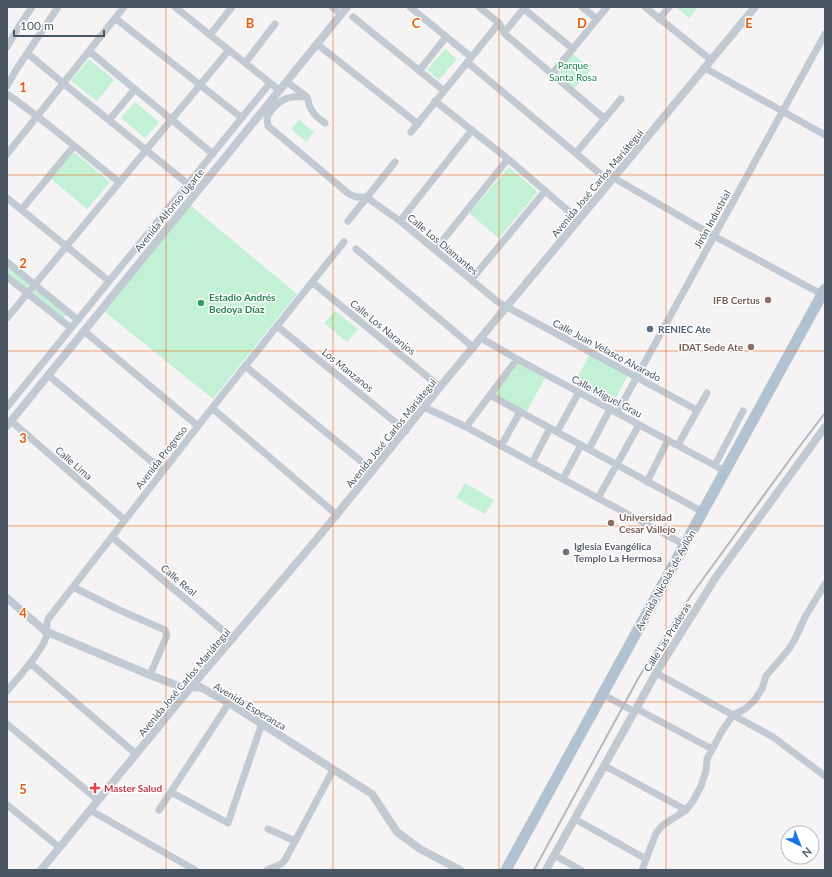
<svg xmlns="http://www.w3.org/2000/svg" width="832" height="877" font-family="Lato,sans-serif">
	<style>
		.green { fill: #c3f1d5 }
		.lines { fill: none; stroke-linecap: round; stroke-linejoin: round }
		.minor { stroke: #c1cad2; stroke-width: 7 }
		.tertiary { stroke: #c1cad2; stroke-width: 8 }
		.primary { stroke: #b3c2d1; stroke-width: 11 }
		.rail { stroke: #b5b8bd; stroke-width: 2 }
		.grid { fill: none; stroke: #e8590c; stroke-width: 1; stroke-opacity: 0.55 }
		.education-dot { fill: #8d6e63; stroke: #fff; stroke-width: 1.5 }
		.leisure-dot { fill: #2e9e5b; stroke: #fff; stroke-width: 1.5 }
		.service-dot { fill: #5c6f8a; stroke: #fff; stroke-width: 1.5 }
		.worship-dot { fill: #6b7280; stroke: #fff; stroke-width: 1.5 }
		.health-dot { fill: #e0444e; stroke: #fff; stroke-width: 1.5 }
		.labels { text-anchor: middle; stroke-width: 3; stroke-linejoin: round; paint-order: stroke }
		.park-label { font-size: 10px; fill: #17864f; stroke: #fff }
		.street-label { font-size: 10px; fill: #4a5661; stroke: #fff }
		.leisure-label { font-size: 10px; font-weight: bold; fill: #27864d; stroke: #fff; text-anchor: start }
		.education-label { font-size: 10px; font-weight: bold; fill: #785e54; stroke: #fff; text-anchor: end }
		.service-label { font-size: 10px; font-weight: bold; fill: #4e5e75; stroke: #fff; text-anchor: start }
		.worship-label { font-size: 10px; font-weight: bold; fill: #5b616d; stroke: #fff; text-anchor: start }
		.health-label { font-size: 10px; font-weight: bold; fill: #be3a42; stroke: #fff; text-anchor: start }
		.grid-label { font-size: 13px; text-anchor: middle; font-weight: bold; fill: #e8590c; stroke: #fff; stroke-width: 3; stroke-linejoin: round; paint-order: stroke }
	</style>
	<rect width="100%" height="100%" fill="#f5f3f3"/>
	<!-- green -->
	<path class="green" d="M676,7H698L689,18Z
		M445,49L457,59L439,80L427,70Z
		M572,53L591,69L574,89L555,74Z
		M89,59L114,80L97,101L71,81Z
		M135,102L159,122L145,138L121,118Z
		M299,120L314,132L306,142L291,129Z
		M74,152L110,182L87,209L51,179Z
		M509,167L538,192L499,238L469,213Z
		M190,205L297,294L213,399L105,312Z
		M7,266L30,285L27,289L7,273Z
		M36,289L66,314L63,319L32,293Z
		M335,311L358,329L347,342L324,323Z
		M590,354L628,375L612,405L574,384Z
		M517,362L545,378L526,413L493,395Z
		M465,483L494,500L485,514L456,498Z"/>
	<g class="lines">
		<!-- minor -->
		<path class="minor" d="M175,7L279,90
			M332,7L341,14
			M410,7L471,57
			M479,7L499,23L506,35L605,119
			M582,7L597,19
			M645,7L711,60
			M524,9L573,49
			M353,17L443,90
			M115,18L242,118
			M659,19L669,7
			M504,33L525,7
			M210,35L232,7
			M317,44L418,124
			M7,47L18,28L32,7
			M89,51L213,154
			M27,53L63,83L188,184
			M467,62L610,182
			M245,63L275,24
			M705,68L825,135
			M419,71L446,37
			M552,74L607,7
			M287,82L307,97C309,101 308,104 310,107C312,113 319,119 325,123
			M7,86L16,70L58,7
			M7,94C46,121 82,153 119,182
			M307,97C287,95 277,100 267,117L268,126L349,194L356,197H366
			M435,101L508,159L579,220
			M109,120L135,89
			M411,132L499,23
			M576,153L621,99
			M7,154L124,7
			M614,178L714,236L825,296
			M366,197L400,221L498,302L697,410
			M7,198L109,281
			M22,209L74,146
			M348,221L395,162
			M400,221L472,130
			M356,249L473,347
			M435,250L508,159
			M7,262L78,320
			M7,277L71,328
			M471,280L545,191
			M312,282L440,387
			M7,318L229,50
			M277,326L406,431
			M84,331L198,426
			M481,338L517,359L725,471
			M245,366L373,471
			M48,375L163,471
			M490,395L703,512
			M7,407L270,83
			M424,407L466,427L685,545
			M212,408L337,515
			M617,413L825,34
			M11,421L125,520
			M466,427L517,359
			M557,432L579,392
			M678,445L707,393
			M501,446L520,412
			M589,449L610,409
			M532,463L550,428
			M715,465L743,411
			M563,479L581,445
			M647,482L668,440
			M598,498L639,425
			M112,537L233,639
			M73,587L117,609L165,630L167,635L150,675
			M30,663L136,754
			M656,673L773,737L825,776
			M7,691C15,681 44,649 46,637C47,631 46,625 48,619L212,408L344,242
			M602,694L635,712
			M637,709L712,749
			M7,724L98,800
			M605,766L686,810
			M171,792L228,823L262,723
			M7,805L59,847
			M90,810L195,870
			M159,810L229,703
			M575,819L646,859
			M268,829L295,841
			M554,855L581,870
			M267,870L281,864L285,860L333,770
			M642,870L656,833L663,825L686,810L693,801L701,786L706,771L707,759L722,731L733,715L745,709L754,701L762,689L766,676L789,649L795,639L805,617L825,584"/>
		<!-- tertiary -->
		<path class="tertiary" d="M7,426L347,7
			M7,598L45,631L150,675L184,688L200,687L229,703L372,794L397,832L420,849L460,870
			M41,870L191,687L316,540L440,387L755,7
			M546,870L656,673L716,577L825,427"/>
		<!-- primary -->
		<path class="primary" d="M506,870L825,289"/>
		<!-- rail -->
		<path class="rail" d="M534,870L639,677L692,594L796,451L825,413"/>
	</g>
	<!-- grid -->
	<path class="grid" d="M166,7V870M333,7V870M499,7V870M666,7V870M7,175H825M7,351H825M7,526H825M7,702H825"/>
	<!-- markers -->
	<g class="education-dot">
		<circle cx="768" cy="300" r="4"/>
		<circle cx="751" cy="347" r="4"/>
		<circle cx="611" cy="523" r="4"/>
	</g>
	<circle class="leisure-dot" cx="201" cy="303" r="4"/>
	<circle class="service-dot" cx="650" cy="329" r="4"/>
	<circle class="worship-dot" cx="566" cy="552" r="4"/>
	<path class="health-dot" d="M93 782h4v4h4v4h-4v4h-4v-4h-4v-4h4z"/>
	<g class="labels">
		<!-- park labels -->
		<g class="park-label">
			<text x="573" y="69">Parque<tspan x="573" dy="12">Santa Rosa</tspan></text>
		</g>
		<!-- street labels -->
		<g class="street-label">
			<text transform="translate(597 183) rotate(-50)" y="4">Avenida José Carlos Mariátegui</text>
			<text transform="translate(169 210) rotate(-51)" y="4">Avenida Alfonso Ugarte</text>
			<text transform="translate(712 219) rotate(-61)" y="4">Jirón Industrial</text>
			<text transform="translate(443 244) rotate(40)" y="4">Calle Los Diamantes</text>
			<text transform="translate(383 327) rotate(39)" y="4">Calle Los Naranjos</text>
			<text transform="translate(607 350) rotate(28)" y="4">Calle Juan Velasco Alvarado</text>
			<text transform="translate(348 370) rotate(39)" y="4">Los Manzanos</text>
			<text transform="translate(607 396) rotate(28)" y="4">Calle Miguel Grau</text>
			<text transform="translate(391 433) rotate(-51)" y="4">Avenida José Carlos Mariátegui</text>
			<text transform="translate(161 457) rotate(-52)" y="4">Avenida Progreso</text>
			<text transform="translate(74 463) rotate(41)" y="4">Calle Lima</text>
			<text transform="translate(179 580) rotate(40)" y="4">Calle Real</text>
			<text transform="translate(665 580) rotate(-61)" y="4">Avenida Nicolás de Ayllón</text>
			<text transform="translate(667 637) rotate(-58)" y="4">Calle Las Praderas</text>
			<text transform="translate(184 682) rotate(-50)" y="4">Avenida José Carlos Mariátegui</text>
			<text transform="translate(250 706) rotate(31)" y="4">Avenida Esperanza</text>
		</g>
		<!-- leisure labels -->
		<g class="leisure-label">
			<text x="209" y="301">Estadio Andrés<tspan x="209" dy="12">Bedoya Díaz</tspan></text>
		</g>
		<!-- education labels -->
		<g class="education-label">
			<text x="760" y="304">IFB Certus</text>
			<text x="743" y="351">IDAT Sede Ate</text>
			<text x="619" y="521" text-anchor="start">Universidad<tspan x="619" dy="12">Cesar Vallejo</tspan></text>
		</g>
		<!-- service labels -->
		<g class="service-label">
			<text x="658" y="333">RENIEC Ate</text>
		</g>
		<!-- worship labels -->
		<g class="worship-label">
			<text x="574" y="550">Iglesia Evangélica<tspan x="574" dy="12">Templo La Hermosa</tspan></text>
		</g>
		<!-- health labels -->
		<g class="health-label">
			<text x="104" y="792">Master Salud</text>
		</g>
	</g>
	<g class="grid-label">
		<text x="250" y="28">B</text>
		<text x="416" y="28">C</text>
		<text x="582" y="28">D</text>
		<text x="749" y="28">E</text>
		<text x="23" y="92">1</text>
		<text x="23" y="268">2</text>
		<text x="23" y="443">3</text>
		<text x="23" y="618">4</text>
		<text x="23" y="794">5</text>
	</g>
	<!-- border -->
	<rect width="832" height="877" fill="none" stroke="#4a5661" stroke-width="16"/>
	<!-- north arrow -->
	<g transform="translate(800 845) rotate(137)"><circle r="19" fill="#ffffff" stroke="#b7bbc0"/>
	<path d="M0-3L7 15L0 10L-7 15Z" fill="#1a73e8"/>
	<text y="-6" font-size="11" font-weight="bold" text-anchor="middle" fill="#4a5661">N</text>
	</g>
	<!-- scale -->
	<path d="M14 30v6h90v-6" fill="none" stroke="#4a5661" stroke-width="2"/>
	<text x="20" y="30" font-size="12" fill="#4a5661" stroke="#ffffff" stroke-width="3" paint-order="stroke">100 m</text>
</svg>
